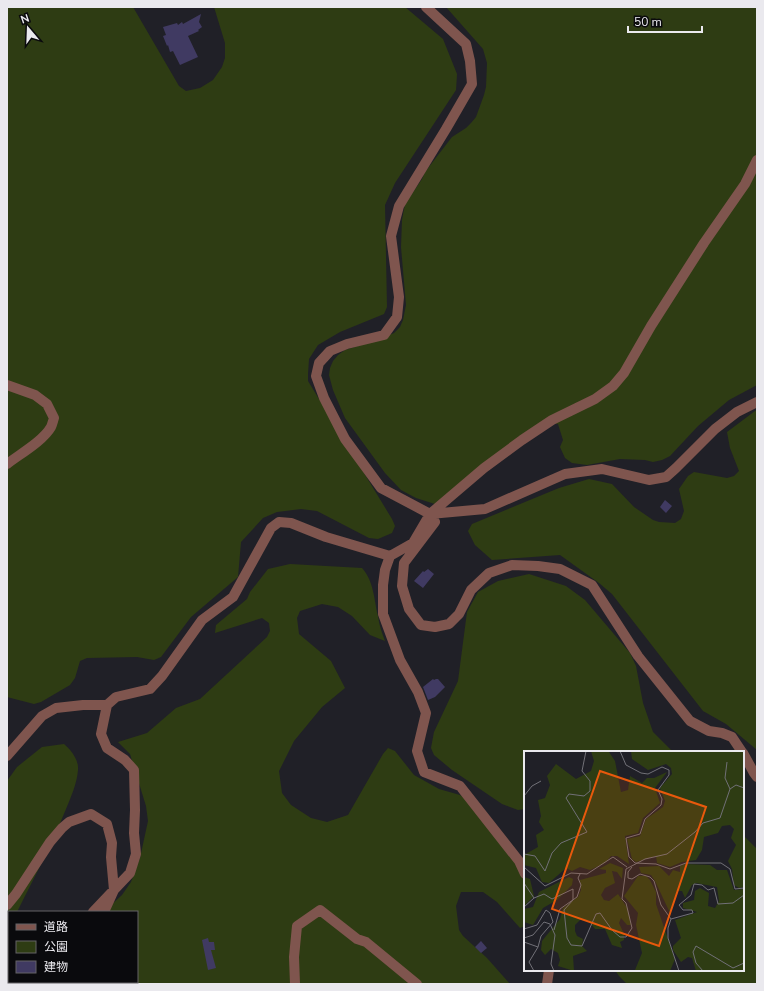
<svg xmlns="http://www.w3.org/2000/svg" width="764" height="991" font-family="'Nunito Sans','Noto Sans JP',sans-serif">
	<style>
		.green { fill: #2e3c13 }
		.building { fill: #403a62 }
		.lines { fill: none; stroke-linecap: round; stroke-linejoin: round }
		.minor { stroke: #7f554e; stroke-width: 10 }
		.inset-road { fill: none; stroke: #717077; stroke-width: 1 }
		.view { fill: #e8590c; fill-opacity: 0.15; stroke: #e8590c; stroke-width: 2 }
		.inset-edge { fill: none; stroke: #eae9ee; stroke-width: 2 }
	</style>
	<rect width="100%" height="100%" fill="#202027"/>
	<!-- green -->
	<path class="green" d="M7,7H133L179,86L186,91L200,88L213,80L222,67L225,58V43L214,7H405L443,39L457,74L456,90L395,183L385,205L387,307L384,314L340,332L318,345L309,359L308,374V381L392,519L395,526L392,533L378,539L369,538L317,511L301,509L277,512L263,518L241,542L238,577L191,617L161,657L154,660L137,657L87,658L80,661L75,678L70,685L41,702L34,704L7,697Z
		M446,7H757V385L729,400L698,426L670,456L662,460L653,462L645,460L620,459L587,465L572,463L565,458L560,447L563,440L558,424L550,423L438,505L416,498L401,490L385,473L345,418L333,390L329,375L330,368L333,361L338,355L345,350L380,339L394,333L400,327L403,320L406,305L401,247L402,220L405,204L422,179L425,172L452,137L466,128L471,123L476,117L484,95L486,87L487,63L483,49Z
		M757,410V750L726,724L703,711L612,594L599,583L560,555L492,560L475,545L468,531L472,524L559,488L589,479L612,484L634,507L653,520L659,522L675,523L681,519L684,511L679,489L688,476L694,472L727,478L734,476L739,471L730,448L727,432L755,411Z
		M290,564L362,568C374,581 374,600 378,616C379,625 382,633 385,641L370,635L352,616L338,607L322,604L300,611L297,618L299,634L331,661L345,688L322,707L294,741L279,771L282,793L291,805L311,818L327,822L348,815L383,754L388,748L395,751L414,775L439,789L460,795L473,804L525,877V926L520,928L497,902L483,892H461L456,906L459,930L463,936L487,958L510,984H69V982H137V912H105L110,906L122,895L131,882L140,858L148,821L146,806L130,754L118,742L147,733L176,708L200,699L267,637L270,631L269,623L262,618L215,633L216,625L247,599L250,592L268,569Z
		M529,574L566,586L585,600L630,653L636,666L643,703L653,732L673,752H525V809L518,810L502,804L452,770L434,755L431,748L434,732L458,681L467,612L478,592L498,581Z
		M64,744C71,750 79,760 78,770C77,783 71,797 66,809C52,844 34,878 17,912H9V927L7,930V781L17,767L42,747Z
		M743,835L757,849V984H627L619,976L615,970H743Z"/>
	<!-- building -->
	<path class="building" d="M201,14L199,22L202,27L198,30L199,31L188,36L198,57L180,65L173,51L170,52L168,45L167,46L163,36L166,35L163,27L177,23L178,25L182,22L183,24Z
		M665,500L672,506L666,513L660,507Z
		M428,569L434,574L423,588L414,581L423,571L424,572Z
		M433,679L434,680L436,679H438L445,687L435,697L428,700L423,687Z
		M208,938L209,942H214L215,950H211L216,968L208,970L202,940Z
		M481,941L487,948L481,953L475,947Z"/>
	<g class="lines">
		<!-- minor -->
		<path class="minor" d="M426,7L466,44L470,61L472,84L446,129L399,206L391,236L399,297L397,317L384,335L347,344L330,351L319,363L316,376L324,398L345,439L381,488L430,514L435,522L404,563L402,586L409,609L421,625L435,627L449,624L459,614L471,590L489,573L512,565L538,566L560,569L592,585L638,656L690,721L709,731L722,733L732,737L742,752
			M7,385L35,395L47,404L54,418C53,421 52,425 51,427C43,441 20,454 7,464
			M430,514L485,509L565,474L602,469L649,480L666,477L676,468L715,429L737,412L757,402
			M743,753L754,773L757,777
			M7,756L42,716L56,708L83,705H107
			M525,874L519,861L460,786L424,772L417,751L426,713L418,692L400,660L383,614V585L385,570L390,556L413,543L430,514L484,468L522,440L552,420L595,399L613,386L624,373L651,326L704,243L745,184L757,160
			M7,905L16,894L50,842L62,828L69,822L91,814L107,824L112,843L111,857L114,890L104,912
			M93,912L130,873L136,854L134,833L135,810L134,770L125,760L107,748L101,734L107,705L116,697L150,689L162,676L202,620L233,597L271,528L279,522L291,523L326,537L390,556
			M55,982V984
			M87,982L88,984
			M295,984L294,957L297,926L320,910L357,939L366,942L417,984
			M547,984L549,970"/>
	</g>
	<!-- overview -->
	<g transform="translate(524 751)">
		<rect width="220" height="220" fill="#202027"/>
		<path d="M67,0L85,1L91,10L97,41L104,39L106,25L118,32L123,27H130L143,21L131,37L136,52L119,67L114,82L101,85L105,113L93,105H87L81,112L66,119L56,116L48,120L42,117L25,132L18,131L12,117L0,114V104L14,96L12,84L20,79L15,71L17,65L14,49L21,47L26,34L23,25L32,13L52,28L67,20L70,10ZM107,0H220V136L215,137L210,134L208,118L204,110L212,94L207,87L210,78L206,74L198,75L194,82L180,86L178,99L172,109L158,111L146,116L133,112L132,105L112,111L108,108L103,88L116,85L122,68L139,56L141,50L136,37L148,23L147,17L142,13L124,19L108,8ZM86,112L99,117L98,128L93,121L88,120L91,132L81,137L77,144L80,149L85,150L94,143L104,158L107,174H103L97,167L95,172L100,183V189L96,191L98,197L88,194L81,178H71L64,169H56L51,174V180L53,185L59,188L58,195L63,200L49,205L50,220L34,215L36,209L34,202L27,198L21,204L17,199L18,190L36,168L39,157L54,146L57,139L56,129L82,122V119L75,118ZM161,113L186,114L193,119H203L210,139L220,138V220H172L168,207L164,206L157,211L149,199V195L157,187L151,169L173,161L159,157V152L170,149L171,140L176,137L185,142L184,155L191,157L195,150L193,136L172,132L168,134L161,147L158,140H153L146,162L131,130L127,124L117,122L115,116L135,115L145,125L149,119L156,121V115ZM114,125H122L126,129L132,141V153L151,208L146,220L111,219L118,202L112,174L114,162L100,145ZM0,126L6,128L10,145L0,155ZM45,126L49,128L48,134L33,149L19,157L9,174L0,171V158L9,156L15,141Z" fill="#2e3c13"/>
		<path class="inset-road" d="M96,0L102,14L117,22L124,23L138,16L145,19V24L134,39L138,48L137,54L121,68L116,83L102,87L105,106L111,112L132,113L146,118L162,112H197L206,118L211,138L220,137M203,11L201,27L206,38M0,45L8,35L17,30M0,103L11,105L21,120L28,102L37,92L63,81L42,47L45,43L60,45L66,40V30L58,20L62,0M0,116L21,135L47,122L63,123L89,106L103,116M108,116L104,121V127L108,128L116,123L126,126L130,130L137,154L147,168M0,132L10,147M0,156L10,147L20,143L28,148L49,138V149L40,159L43,187L47,194L58,195L72,163L76,162L88,179L96,186H102L108,177L102,152L98,148L102,118L121,108L143,103L171,81L179,72L196,67L206,38L212,34L220,37M0,178L13,174L22,159L26,162L29,171L17,185L14,196M30,179L36,158L53,146L57,134L54,127L56,123M0,187L9,184L20,171L26,173L31,184L27,213L30,220M0,191L14,196L5,211L10,220M155,220L144,187V177L147,168L169,162L168,159H159L155,154L167,144L170,133L178,134L184,139L190,137L194,153L209,152L220,144M179,220L172,212L169,201L172,195L209,217L220,212"/>
		<path class="view" d="M76,20L182,56L135,195L28,158Z"/>
		<rect width="220" height="220" class="inset-edge"/>
	</g>
	<!-- border -->
	<rect width="764" height="991" fill="none" stroke="#eae9ee" stroke-width="16"/>
	<!-- legend -->
	<rect x="8" y="911" width="130" height="72" fill="#0a0a0d" stroke="#646367"/>
	<rect x="16" y="924" width="20" height="6" fill="#7f554e" stroke="#646367"/>
	<text x="44" y="931" font-size="12" fill="#eae9ee">道路</text>
	<rect x="16" y="941" width="20" height="12" fill="#2e3c13" stroke="#646367"/>
	<text x="44" y="951" font-size="12" fill="#eae9ee">公園</text>
	<rect x="16" y="961" width="20" height="12" fill="#403a62" stroke="#646367"/>
	<text x="44" y="971" font-size="12" fill="#eae9ee">建物</text>
	<!-- north arrow -->
	<g transform="translate(28 28) rotate(341)" stroke="#0a0a0d" stroke-width="3" paint-order="stroke">
	<path d="M0-3L7 15L0 10L-7 15Z" fill="#eae9ee"/>
	<text y="-6" font-size="11" font-weight="bold" text-anchor="middle" fill="#eae9ee">N</text>
	</g>
	<!-- scale -->
	<path d="M628 26v6h74v-6" fill="none" stroke="#eae9ee" stroke-width="2"/>
	<text x="634" y="26" font-size="12" fill="#eae9ee" stroke="#0a0a0d" stroke-width="3" paint-order="stroke">50 m</text>
</svg>
